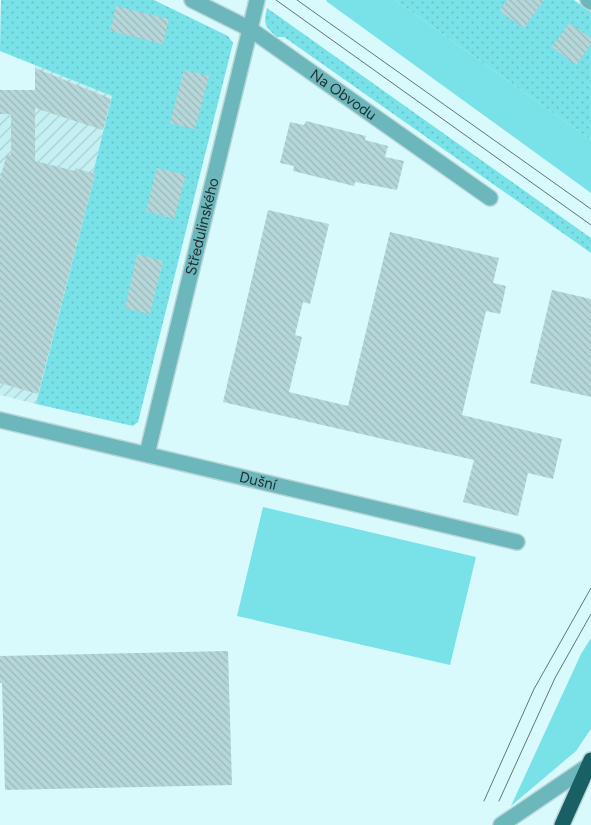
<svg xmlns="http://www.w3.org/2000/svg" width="591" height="825" font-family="Figtree,sans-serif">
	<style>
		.industrial { fill: url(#industrial-furrows) }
		.green { fill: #79e1e8 }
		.garden { fill: url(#garden-dots) }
		.building { fill: url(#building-back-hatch) }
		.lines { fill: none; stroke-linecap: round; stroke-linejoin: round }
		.minor-casing { stroke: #b8d6d8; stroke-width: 18 }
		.highway-casing { stroke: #b8d6d8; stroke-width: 18 }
		.minor { stroke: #6bb7bc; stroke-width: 15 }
		.highway { stroke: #196064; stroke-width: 15 }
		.tram { stroke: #617577; stroke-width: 1 }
		.labels { text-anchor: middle; stroke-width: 5; stroke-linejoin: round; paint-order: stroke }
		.street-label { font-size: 15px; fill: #243132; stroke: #fff }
	</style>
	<defs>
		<pattern id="industrial-furrows" width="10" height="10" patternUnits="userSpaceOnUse" patternTransform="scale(1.25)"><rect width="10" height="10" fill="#c5f0f3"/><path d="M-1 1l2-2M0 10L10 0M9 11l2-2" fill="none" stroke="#a9ced1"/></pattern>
		<pattern id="garden-dots" width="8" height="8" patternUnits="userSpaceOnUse" patternTransform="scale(1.25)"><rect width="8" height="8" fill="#79e1e8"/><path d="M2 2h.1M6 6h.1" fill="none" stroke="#68c2c7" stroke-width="1.8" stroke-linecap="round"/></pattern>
		<pattern id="building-back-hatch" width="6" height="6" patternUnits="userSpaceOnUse" patternTransform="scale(1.25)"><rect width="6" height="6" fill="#b6d7d9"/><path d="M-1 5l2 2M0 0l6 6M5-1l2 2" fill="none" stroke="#9cb9bb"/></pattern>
	</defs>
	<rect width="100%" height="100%" fill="#d9fafd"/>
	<!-- industrial -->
	<path class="industrial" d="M35,65L112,96L93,173L95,174L36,404L0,395V90L35,103Z"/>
	<!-- green -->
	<path class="green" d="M327,0H395L591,140V193L326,1Z
		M263,507L476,557L450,665L237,616Z
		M591,638V729L576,751L511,806L581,654Z"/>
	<!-- garden -->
	<path class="garden" d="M1,0H154L228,36L233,43L138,422L133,426L36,404L95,174L93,173L112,96L0,51Z
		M395,0H574L591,12V140Z
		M267,8L591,238V253L284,37H277C265,27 263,24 267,8Z"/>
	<!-- building -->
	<path class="building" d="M507,0H544L524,28L499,11Z
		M116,6L169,19L163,44L110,31Z
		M569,23L591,38V44L576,65L552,47Z
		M35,68L111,99L103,130L35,108V161L75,171V168L95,174L38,394L0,383V179L7,154L11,155V114H0V90H35Z
		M184,70L209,76L195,129L170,123Z
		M306,121L366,136L365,140L388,146L385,157L404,161L397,190L355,182L354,186L293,171L294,166L280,163L290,122L304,125Z
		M157,168L186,175L174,219L146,211Z
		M268,210L329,224L310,304L303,302L295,335L302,337L289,392L348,406L390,232L499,258L493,283L506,286L500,314L486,311L462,415L562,439L553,479L528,473L518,516L463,502L474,460L223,402Z
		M137,254L163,261L150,314L125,308Z
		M552,290L591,299V397L530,383Z
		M228,651L232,785L5,790L2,683H0V656Z"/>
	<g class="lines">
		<defs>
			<g id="minor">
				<path id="s1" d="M192,0L250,29L490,198"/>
				<path d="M588,0L591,2"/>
				<path id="s2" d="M0,420L517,542"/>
				<path id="s3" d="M147,454L257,0"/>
				<path d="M501,825L588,766"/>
			</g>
			<path id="highway" d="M562,825L591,760"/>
		</defs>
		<!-- minor casing -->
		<use href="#minor" class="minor-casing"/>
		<!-- highway casing -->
		<use href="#highway" class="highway-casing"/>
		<!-- minor -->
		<use href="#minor" class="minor"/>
		<!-- highway -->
		<use href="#highway" class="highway"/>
		<!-- tram -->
		<path class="tram" d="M276,0L591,225
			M297,0L591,209
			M484,801L534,689L591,588
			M499,801L555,678L591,614"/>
	</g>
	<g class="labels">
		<!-- street labels -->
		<g class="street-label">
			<text dy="5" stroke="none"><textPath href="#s1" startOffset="179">Na Obvodu</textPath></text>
			<text dy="5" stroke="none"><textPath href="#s3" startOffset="234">Středulinského</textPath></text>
			<text dy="5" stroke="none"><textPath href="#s2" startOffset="265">Dušní</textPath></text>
		</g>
	</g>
</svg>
